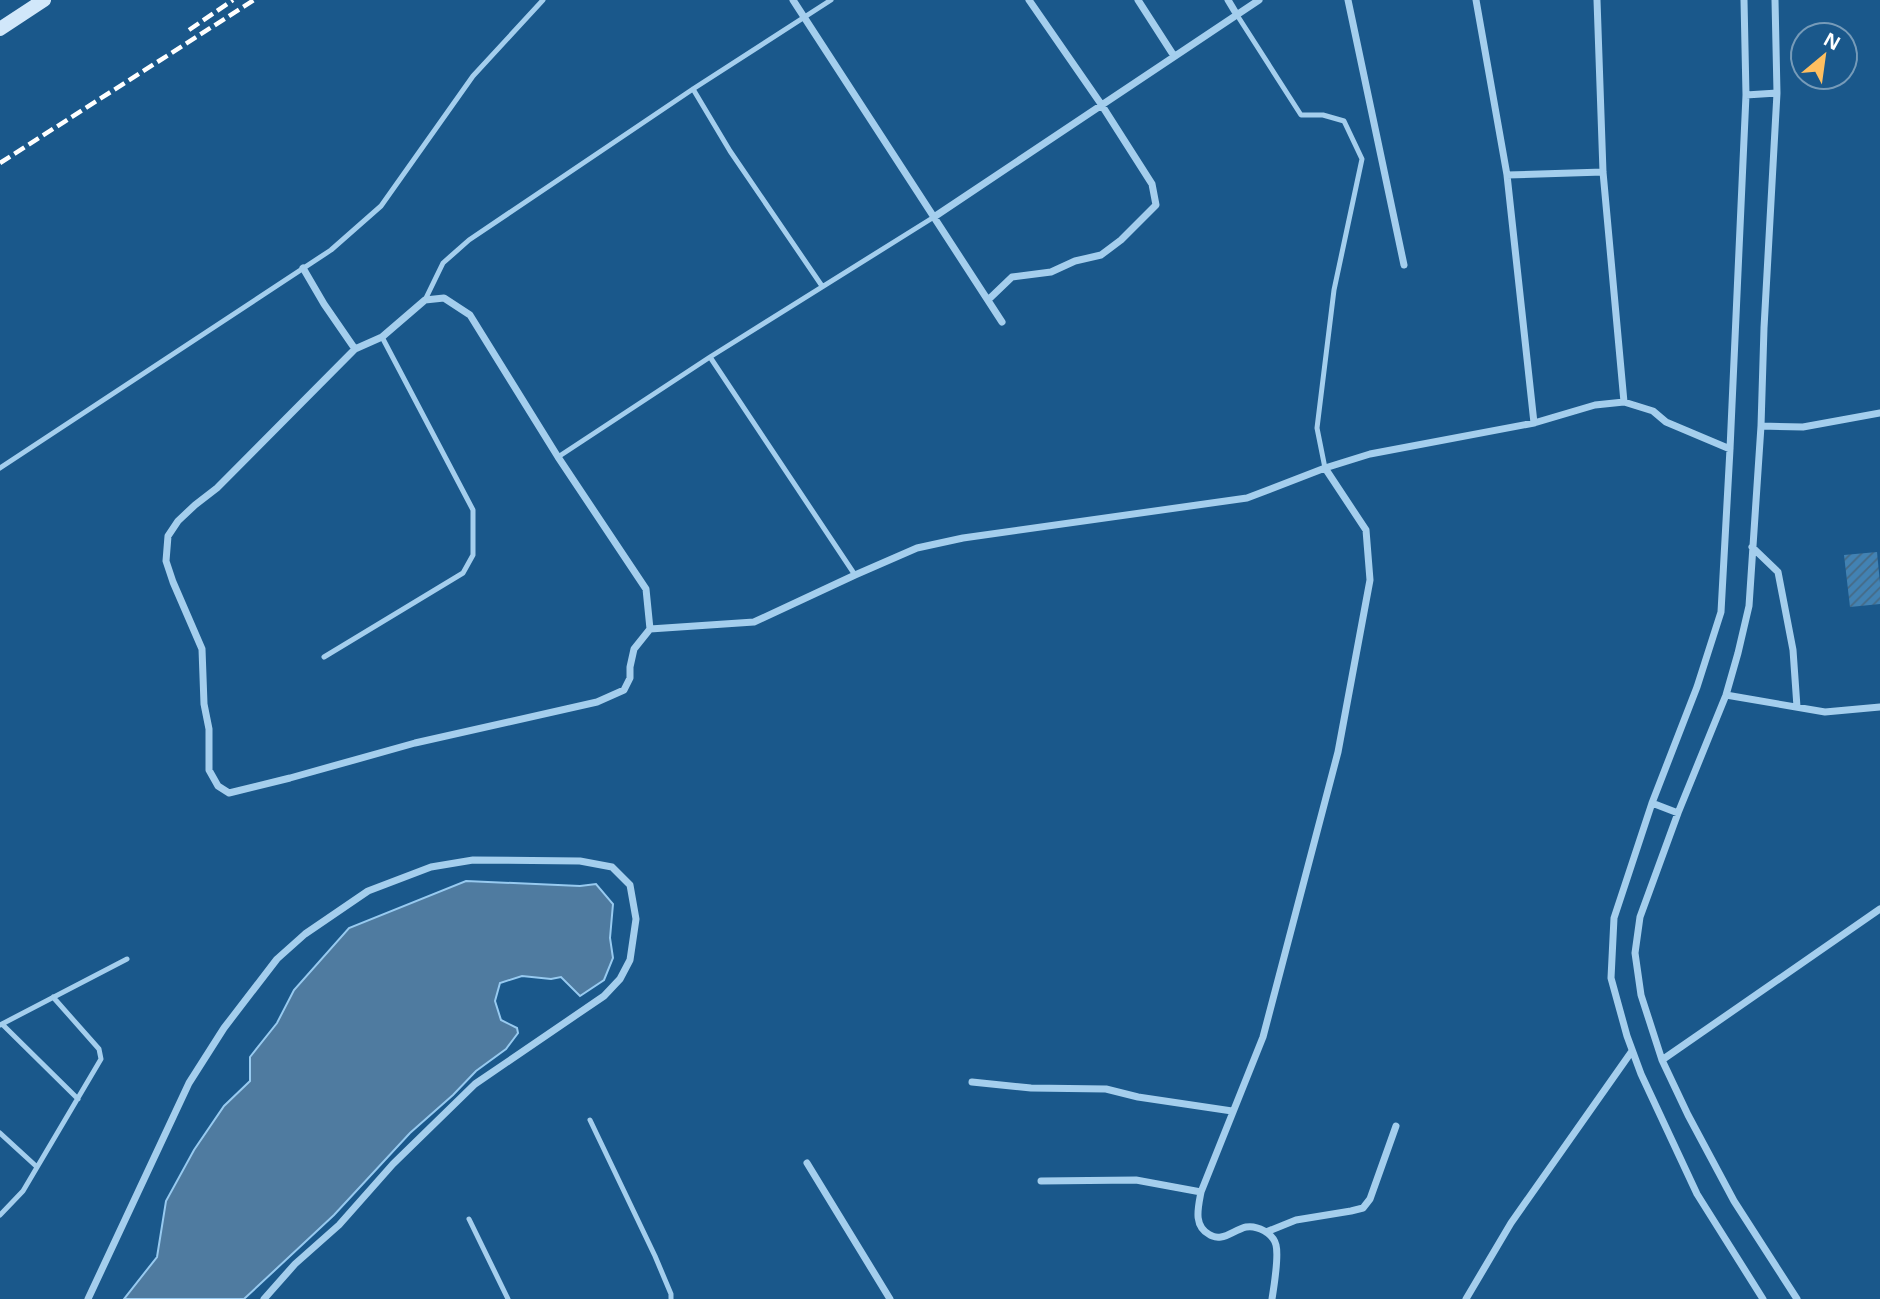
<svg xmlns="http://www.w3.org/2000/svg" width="1880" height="1299" font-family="'Noto Sans',sans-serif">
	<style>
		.water { fill: #4f7ba0; stroke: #97caf0; stroke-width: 2 }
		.building { fill: url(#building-hatch) }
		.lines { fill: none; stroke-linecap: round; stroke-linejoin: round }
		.lane { stroke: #a4ceed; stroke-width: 5 }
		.street { stroke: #a4ceed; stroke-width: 7 }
		.secondary { stroke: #d1e7fa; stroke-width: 14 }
		.rail { stroke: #fff; stroke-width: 4.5; stroke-dasharray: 12 5; stroke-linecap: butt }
	</style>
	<defs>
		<pattern id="building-hatch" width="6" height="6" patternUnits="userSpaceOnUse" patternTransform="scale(1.75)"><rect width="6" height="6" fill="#4282b3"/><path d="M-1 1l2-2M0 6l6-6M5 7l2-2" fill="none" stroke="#466a85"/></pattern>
	</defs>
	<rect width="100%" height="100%" fill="#1a588b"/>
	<!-- water -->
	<path class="water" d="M466,881L580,886L596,884L613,904L610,938L613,958L604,980L580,996L561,977L551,979L522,976L500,983L495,1001L501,1020L517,1028L518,1033L506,1049L476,1071L453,1095L410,1133L334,1215L244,1299H124L157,1257L166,1201L194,1150L224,1106L250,1081V1057L277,1023L294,990L349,928Z"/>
	<!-- building -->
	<path class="building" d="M1877,552L1880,583V604L1850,607L1844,555Z"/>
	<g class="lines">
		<!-- lane -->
		<path class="lane" d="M1237,15L1301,115H1323L1344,121L1362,159L1334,290L1317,428L1325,468
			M693,89L730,151L822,286
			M425,300L443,263L469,240L693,89L831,0
			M710,357L855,575
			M558,457L710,357L934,217
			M0,468L331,250L381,206L473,76L543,0
			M324,657L463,573L473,555V510L382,337
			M2,1024L78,1099
			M0,1025L127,959
			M590,1120L655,1256L671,1294V1299
			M0,1133L37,1167
			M0,1215L23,1191L101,1059L99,1049L53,997
			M469,1219L508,1299"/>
		<!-- street -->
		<path class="street" d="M793,0L1002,322
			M1138,0L1174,56
			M1228,0L1237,15
			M1348,0L1404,265
			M1476,0L1507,175L1534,423
			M1597,0L1603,172L1624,402
			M1744,0L1746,95L1730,449L1721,612L1697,687L1652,803L1614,918L1611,978L1627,1036L1641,1074L1697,1194L1763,1299
			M1775,0L1777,93L1764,328L1761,426L1749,606L1738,653L1726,695L1678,813L1640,917L1635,953L1641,995L1662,1060L1688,1115L1734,1201L1797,1299
			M1746,95L1777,93
			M1507,175L1603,172
			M934,217L1259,0
			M303,268L324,304L355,349L382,337L425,300L444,298L470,315L558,457L646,589L650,629L754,622L855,575L917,548L963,538L1247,498L1325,468
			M988,300L1012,277L1051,272L1075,261L1101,255L1121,240L1156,205L1152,184L1101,104L1029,0
			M355,349L217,488L195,505L178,521L168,536L166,561L173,582L202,649L204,704L209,729V770L218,786L229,793L290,778L415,743L597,702L624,690L630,678V667L634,649L650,629
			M1761,426L1803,427L1880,413
			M1752,547L1778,572L1793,650L1797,707
			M1726,695L1825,712L1880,707
			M1652,803L1678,813
			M1662,1060L1880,909
			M972,1082L1031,1088L1106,1089L1138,1097L1232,1111
			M807,1163L890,1299
			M1041,1181L1136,1180L1201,1192
			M1266,1232L1296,1220L1351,1211L1363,1208L1370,1199L1396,1126
			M88,1299L189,1083L224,1028L277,959L305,934L368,891L431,867L473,860L580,861L612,867L630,885L636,919L630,960L620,979L604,996L475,1084L393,1164L339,1225L295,1264L264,1299
			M1272,1299C1274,1286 1279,1257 1276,1245C1273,1233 1257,1225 1246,1227C1237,1229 1229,1236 1221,1237C1215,1238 1215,1237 1210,1235C1193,1226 1198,1208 1201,1192L1263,1037L1338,752L1370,580L1366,530L1325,468L1370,454L1534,423L1595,405L1624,402L1653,411L1666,422L1730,449
			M1466,1299L1511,1223L1632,1051"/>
		<!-- secondary -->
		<path class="secondary" d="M0,29L44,0"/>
		<!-- rail -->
		<path class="rail" d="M189,30L233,0
			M0,163L254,0"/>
	</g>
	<!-- north arrow -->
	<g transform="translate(1824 56) rotate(29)"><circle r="33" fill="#1a588b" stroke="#769bb9" stroke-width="2"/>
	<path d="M0-5L12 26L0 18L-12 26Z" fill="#ffbf60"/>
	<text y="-10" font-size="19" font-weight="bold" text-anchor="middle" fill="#ffffff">N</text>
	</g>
</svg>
